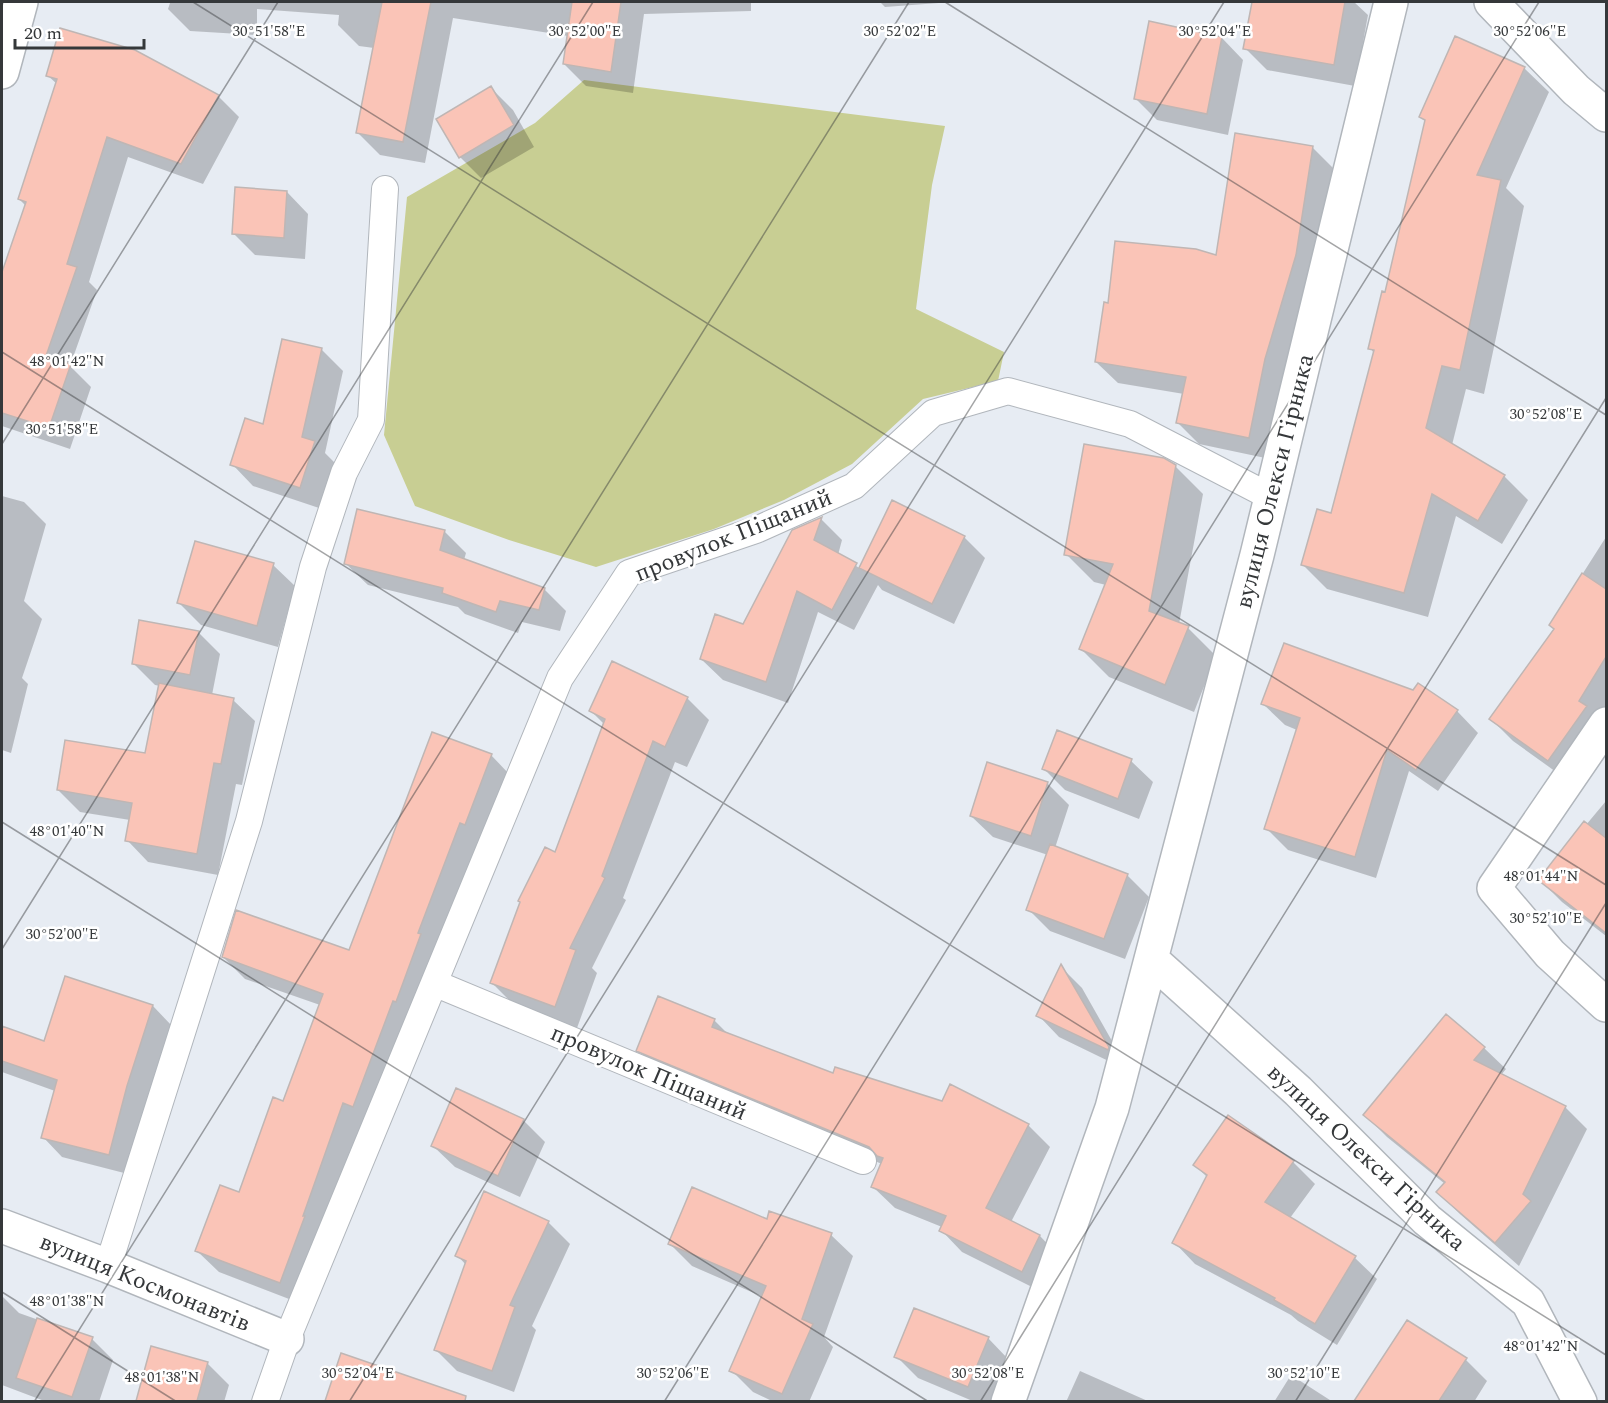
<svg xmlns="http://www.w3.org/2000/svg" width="1608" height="1403" font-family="Spectral,serif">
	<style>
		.green { fill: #c8ce93 }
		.shadow { fill: #0003 }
		.building { fill: #fac4b7; stroke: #bfb6b4; stroke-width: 1.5 }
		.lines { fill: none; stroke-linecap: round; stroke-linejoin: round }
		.lane-casing { stroke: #b1b6bc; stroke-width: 28 }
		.street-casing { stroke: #b1b6bc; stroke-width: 36 }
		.lane { stroke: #fff; stroke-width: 26 }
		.street { stroke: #fff; stroke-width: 33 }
		.ticks { fill: none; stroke: #35383a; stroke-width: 1.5; stroke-opacity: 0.45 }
		.labels { text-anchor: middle; stroke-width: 5; stroke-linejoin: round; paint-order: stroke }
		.street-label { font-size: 24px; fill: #35383a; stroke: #fff }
		.ticks-label { font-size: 15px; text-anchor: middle; fill: #35383a; stroke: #fff; stroke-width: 5; stroke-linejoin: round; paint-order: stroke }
	</style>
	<rect width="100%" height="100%" fill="#e7ecf3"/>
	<!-- green -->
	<path class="green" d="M584,80L945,126L932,185L916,309L1004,352L998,381L923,399L852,464L784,500L714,529L596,567L509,540L415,506L384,435L407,197L535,123Z"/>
	<!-- shadow -->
	<path class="shadow" d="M165,2H751V11L644,14L633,93L586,86L564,64L568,36L453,18L425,163L380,155L358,133L374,48L359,46L338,25L339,15L257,9V35L190,31L168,9L170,3Z
		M880,2H938L939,3L885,7Z
		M1253,2H1354L1368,15L1355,86L1267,70L1245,48Z
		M1222,38L1243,60L1228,135L1157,120L1135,98Z
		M1524,68L1549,92L1506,188L1524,206L1484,394L1466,389L1452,445L1504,476L1528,500L1502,544L1456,516L1428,617L1327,589L1303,565L1332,515L1374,353L1370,348L1386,294L1426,122L1420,117Z
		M47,75L218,96L239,117L203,184L128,157L89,282L97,290L70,366L91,387L70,449L2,426V276L26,206L19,199L57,84Z
		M491,88L513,110L534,147L481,178L460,157Z
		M1312,147L1334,169L1270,459L1199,444L1178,423L1184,394L1118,383L1096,362L1110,304L1217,256Z
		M287,192L308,214L305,259L255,255L233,233Z
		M321,349L343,371L325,453L336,464L322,509L253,486L232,464L265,426Z
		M1175,466L1203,494L1179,624L1188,628L1216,656L1194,712L1109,677L1081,649L1106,585L1094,582L1066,554Z
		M2,496L24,502L46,524L24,601L42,619L22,678L28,684L11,753L2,750Z
		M821,519L842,540L838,555L861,569L964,537L985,558L954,624L882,590L878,585L854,630L818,612L788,703L723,680L701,659L744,626Z
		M444,531L466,553L464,560L544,589L566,611L560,631L522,622L518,633L465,614L458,607L368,585L346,564Z
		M1606,537V713L1570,782L1513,741L1491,719L1555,630L1550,625Z
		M273,565L295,586L278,647L201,625L179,603Z
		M198,632L220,654L212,695L233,700L255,721L242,785L236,784L218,875L148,862L127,840L130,820L80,812L58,790L146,755L160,686L155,685L133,663Z
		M687,698L709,720L687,767L675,762L623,898L626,900L592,968L597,973L577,1028L514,1005L492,983L556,854L605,725L591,711Z
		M1263,704L1457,711L1478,733L1438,791L1409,771L1376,878L1288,850L1266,828L1297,730L1285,725Z
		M1057,732L1131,761L1153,782L1139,819L1065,790L1044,769Z
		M491,755L512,777L302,1304L219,1272L197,1251L240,1194L284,1102L320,1005L245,979L223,957L350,952Z
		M1047,783L1069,805L1055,848L1127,875L1149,897L1125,959L1050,931L1028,909L1048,855L993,837L971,816Z
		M1606,801V936L1562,902L1540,880Z
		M1061,967L1082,988L1129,1071L1059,1037L1038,1015Z
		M153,1006L172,1026L128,1174L62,1157L43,1137L55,1091L2,1072V1027L45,1043Z
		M714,1020L729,1035L834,1075L1028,1125L1050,1147L1011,1222L1040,1236L1061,1258L1044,1293L962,1252L941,1230L942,1227L895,1208L873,1187L882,1164L660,1072L638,1050Z
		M1484,1048L1506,1069L1501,1075L1565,1107L1587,1129L1519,1266L1460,1214L1438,1192L1445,1184L1387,1137L1365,1115Z
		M523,1120L545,1142L520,1197L455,1167L433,1146Z
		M1293,1162L1315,1184L1290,1218L1355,1258L1377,1279L1337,1345L1298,1321L1291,1315L1195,1264L1174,1242L1208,1178L1195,1165Z
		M768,1221L831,1235L853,1256L824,1337L833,1347L809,1402H774L753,1392L731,1370L763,1297L692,1266L670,1244Z
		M548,1222L570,1244L532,1326L536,1330L514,1392L457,1371L436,1350L466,1265L457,1255Z
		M2,1296L19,1313L92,1339L113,1360L99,1402H47L2,1385Z
		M1408,1322L1466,1360L1487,1381L1474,1402H1356Z
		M988,1338L1009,1360L993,1402H975L918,1378L896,1356Z
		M152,1348L207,1363L229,1385L224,1402H138Z
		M342,1355L431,1400L430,1402H326Z
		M1080,1371L1150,1402H1066Z
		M1291,1375L1333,1402H1274Z"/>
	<!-- building -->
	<path class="building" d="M382,2H431L403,142L356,133Z
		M572,2H621L611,72L563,64Z
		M1252,2H1345L1334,65L1243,49Z
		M1149,21L1222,37L1207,114L1134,99Z
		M60,28L135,50L219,95L181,164L107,137L67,264L77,267L46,356L71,364L49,428L2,413V272L26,202L18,199L57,79L46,76Z
		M1455,36L1525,67L1477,175L1501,180L1460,370L1442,366L1426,428L1505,475L1478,521L1432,494L1404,593L1301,565L1317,509L1331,513L1374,350L1368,349L1382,291L1385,292L1425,120L1419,117Z
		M491,86L514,125L459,158L436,119Z
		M1235,133L1313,146L1296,255L1265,359L1249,438L1176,423L1186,377L1095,362L1104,302L1108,303L1115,241L1196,249L1216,255Z
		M235,187L287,191L284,238L232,234Z
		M282,339L322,348L302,437L315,441L300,488L230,465L245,418L263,424Z
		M1084,444L1164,458L1176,465L1149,611L1189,626L1165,685L1079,649L1113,564L1064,555Z
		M892,500L965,536L932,604L859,568Z
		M357,509L445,530L440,550L545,588L539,610L500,601L496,612L442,593L443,588L344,564Z
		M822,517L814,540L857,563L832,610L797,591L766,682L700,659L715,614L743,624L792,530Z
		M195,541L274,563L257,626L177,603Z
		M1582,573L1606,589V657L1579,701L1587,706L1548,761L1489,719L1554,629L1549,625Z
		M139,620L199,631L190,675L132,664Z
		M1284,643L1413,690L1418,683L1458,710L1416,770L1387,750L1355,857L1264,829L1300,718L1261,704Z
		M612,661L688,697L665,747L653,741L602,876L605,878L570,948L576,950L555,1007L490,983L520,902L518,901L545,847L555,852L605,719L589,711Z
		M159,683L234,698L221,764L214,763L197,854L125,841L132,803L57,790L65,740L145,753Z
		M1057,730L1132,759L1118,799L1042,769Z
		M432,732L492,754L465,825L460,823L418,933L421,934L396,1002L393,1001L353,1107L343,1103L303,1216H305L280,1283L195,1251L220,1185L239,1192L273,1097L283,1101L323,994L222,957L236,910L349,950Z
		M987,762L1048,782L1031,836L970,816Z
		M1584,821L1606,838V933L1538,880Z
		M1050,844L1128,874L1104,939L1026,910Z
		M1061,964L1109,1047L1108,1050L1036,1016Z
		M65,976L153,1005L127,1086L109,1155L41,1138L57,1080L2,1061V1026L44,1041Z
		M658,996L715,1019L712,1027L833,1073L835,1067L942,1101L950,1084L1029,1124L986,1208L1040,1235L1022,1272L939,1231L946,1216L871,1187L883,1158L877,1156L869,1147L636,1051Z
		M1446,1014L1485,1047L1474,1060L1566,1106L1523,1194L1531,1201L1495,1243L1436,1192L1445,1182L1363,1115Z
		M456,1088L524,1119L498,1176L431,1146Z
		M1228,1115L1294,1161L1265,1202L1356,1256L1315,1324L1274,1300L1275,1298L1172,1243L1207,1175L1193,1165Z
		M692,1187L767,1219L769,1211L832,1233L802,1319L813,1324L782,1394L729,1371L766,1286L668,1244Z
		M484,1191L549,1221L510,1305L515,1307L492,1371L434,1350L466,1261L455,1256Z
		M914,1308L989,1337L968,1387L894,1357Z
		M37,1318L93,1337L72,1397L16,1378Z
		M1407,1320L1467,1358L1439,1401H1354Z
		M151,1346L208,1362L197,1401H136Z
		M341,1353L466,1396L465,1401H325Z"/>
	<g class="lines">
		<defs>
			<path id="lane" d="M434,983L863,1161
				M108,1266L249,821L313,567L344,473L371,420L385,189
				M265,1402L287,1339L560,678L629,573L756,530L854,486L933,413L1008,391L1130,424L1271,497"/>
			<path id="street" d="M1491,2L1576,90L1606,115
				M2,72L21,2
				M1606,724L1494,888L1550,954L1606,1005
				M1151,959L1298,1091L1427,1220L1528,1302L1580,1402
				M2,1226L108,1266L287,1339
				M1008,1402L1112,1108L1257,555L1391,2"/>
		</defs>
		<!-- lane casing -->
		<use href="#lane" class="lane-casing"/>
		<!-- street casing -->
		<use href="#street" class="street-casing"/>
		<!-- lane -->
		<use href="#lane" class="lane"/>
		<!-- street -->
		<use href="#street" class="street"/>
	</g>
	<!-- ticks -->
	<path class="ticks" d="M193,2L1606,885M945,2L1606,415M2,352L1606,1355M2,444L278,2M2,822L929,1402M2,949L593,2M2,1292L177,1402M34,1402L909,2M349,1402L1224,2M664,1402L1539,2M980,1402L1606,398M1295,1402L1606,903"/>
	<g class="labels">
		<!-- street labels -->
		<g class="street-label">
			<text transform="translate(1274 481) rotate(-76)" y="8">вулиця Олекси Гірника</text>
			<text transform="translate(733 535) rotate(-22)" y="8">провулок Піщаний</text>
			<text transform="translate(649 1072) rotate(23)" y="8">провулок Піщаний</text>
			<text transform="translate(1367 1157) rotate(43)" y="8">вулиця Олекси Гірника</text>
			<text transform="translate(145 1282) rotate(22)" y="8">вулиця Космонавтів</text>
		</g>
	</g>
	<g class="ticks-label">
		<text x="269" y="36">30°51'58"E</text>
		<text x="585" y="36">30°52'00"E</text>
		<text x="900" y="36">30°52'02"E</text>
		<text x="1215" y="36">30°52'04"E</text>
		<text x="1530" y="36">30°52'06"E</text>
		<text x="67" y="366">48°01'42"N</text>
		<text x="1546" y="419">30°52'08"E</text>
		<text x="62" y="434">30°51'58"E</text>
		<text x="67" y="836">48°01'40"N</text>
		<text x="1541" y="881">48°01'44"N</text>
		<text x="1546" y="923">30°52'10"E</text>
		<text x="62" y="939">30°52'00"E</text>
		<text x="67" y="1306">48°01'38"N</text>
		<text x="1541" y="1351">48°01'42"N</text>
		<text x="358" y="1378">30°52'04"E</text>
		<text x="673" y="1378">30°52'06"E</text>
		<text x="988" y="1378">30°52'08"E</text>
		<text x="1304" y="1378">30°52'10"E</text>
		<text x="162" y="1382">48°01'38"N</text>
	</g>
	<!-- border -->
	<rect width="1608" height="1403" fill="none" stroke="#35383a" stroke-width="6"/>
	<!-- scale -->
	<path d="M15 39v9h129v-9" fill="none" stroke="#35383a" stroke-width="3"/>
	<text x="24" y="39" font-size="18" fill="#35383a" stroke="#ffffff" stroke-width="4.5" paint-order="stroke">20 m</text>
</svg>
